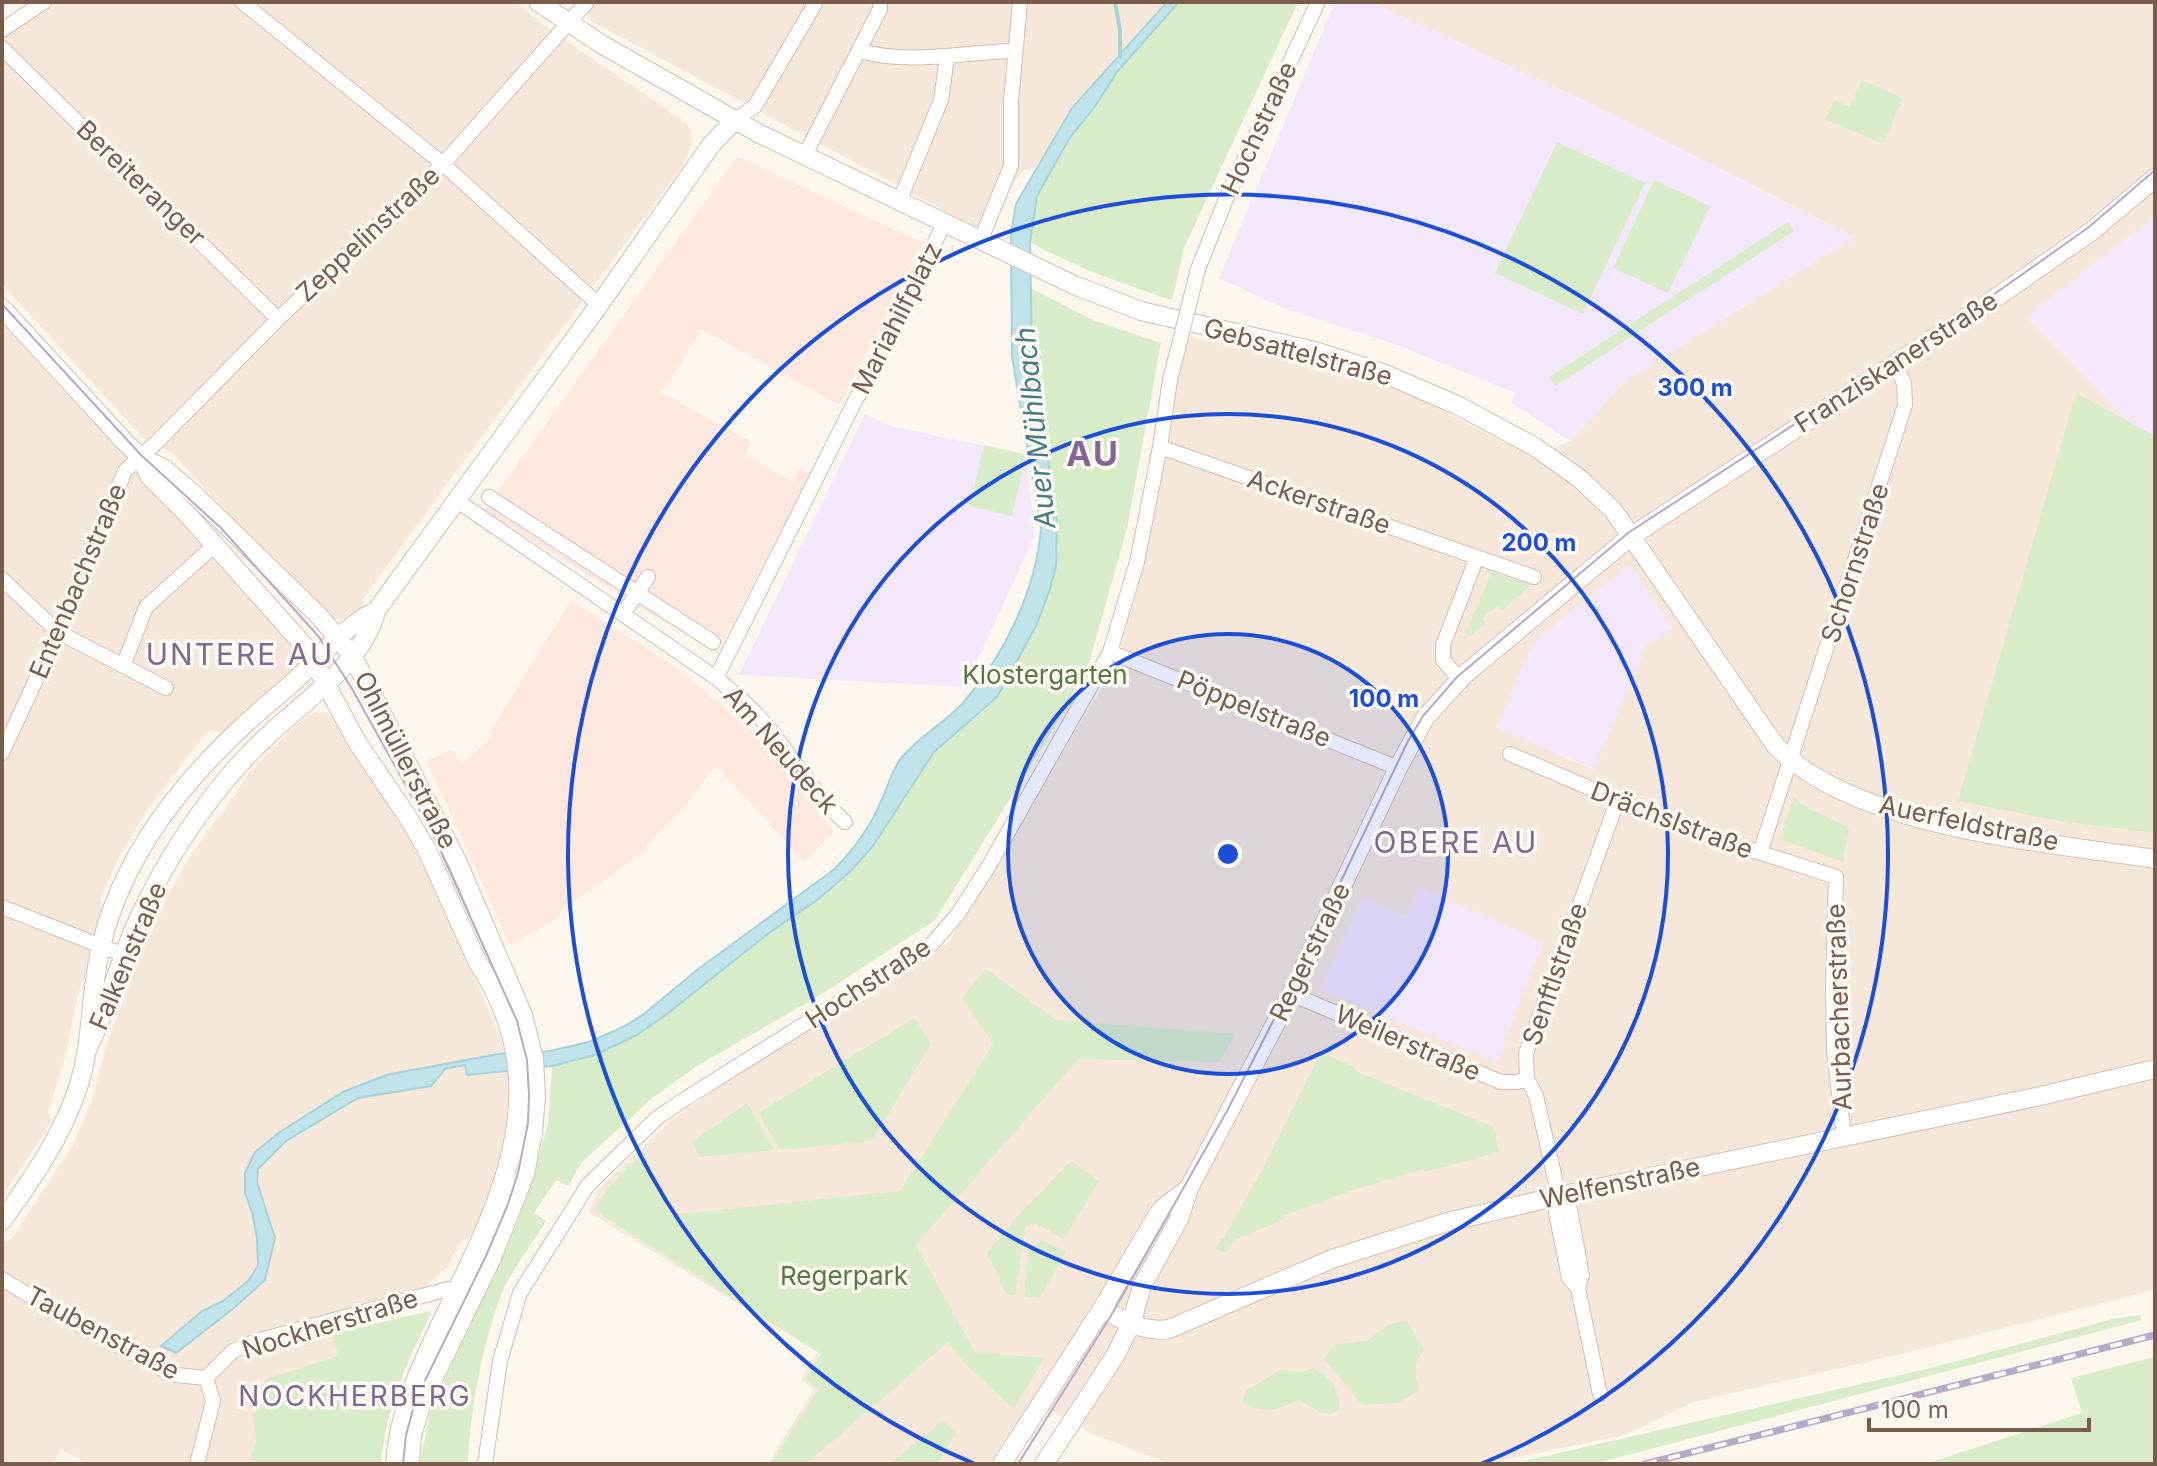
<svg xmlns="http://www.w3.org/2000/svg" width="2157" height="1466" font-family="Inter,sans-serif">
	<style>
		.residential { fill: #f5e8da; fill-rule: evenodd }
		.commercial { fill: #fde8e0 }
		.education { fill: #f3e8fa }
		.green { fill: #d8ecc9 }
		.water { fill: #bfe3e8; stroke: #a5d3da; stroke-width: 2 }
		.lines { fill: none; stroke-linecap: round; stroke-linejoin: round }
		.stream { stroke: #a5d3da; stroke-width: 4 }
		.street-casing { stroke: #d1beb0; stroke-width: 16 }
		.secondary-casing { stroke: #d6c0b0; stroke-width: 20 }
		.street { stroke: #fff; stroke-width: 14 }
		.secondary { stroke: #fff; stroke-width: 18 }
		.tram { stroke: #b9a8c9; stroke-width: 2 }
		.rail-casing { stroke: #b9a8c9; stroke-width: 7 }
		.rail { stroke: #fffaf3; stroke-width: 4; stroke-dasharray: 12; stroke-linecap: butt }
		.street-bridge-casing { stroke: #d1beb0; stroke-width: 16; stroke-linecap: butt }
		.street-bridge { stroke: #fff; stroke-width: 14 }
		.ring { fill: none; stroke: #1d4ed8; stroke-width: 4 }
		.labels { text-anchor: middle; stroke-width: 7; stroke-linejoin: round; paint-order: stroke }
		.street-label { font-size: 26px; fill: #7a5c4d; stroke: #fffaf3 }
		.park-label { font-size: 26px; fill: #537a41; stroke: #fffaf3 }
		.water-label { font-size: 28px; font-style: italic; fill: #437c86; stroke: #fffaf3 }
		.neighbourhood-label { font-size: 28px; letter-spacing: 2px; fill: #846695; stroke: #fffaf3 }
		.quarter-label { font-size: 30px; letter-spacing: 2px; fill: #846695; stroke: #fffaf3 }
		.district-label { font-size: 34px; font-weight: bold; letter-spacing: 2px; fill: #846695; stroke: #fffaf3 }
		.centre { fill: #1d4ed8; stroke: #fffaf3; stroke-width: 4 }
		.ring-label { font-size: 24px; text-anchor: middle; font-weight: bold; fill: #1d4ed8; stroke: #fffaf3; stroke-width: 7; stroke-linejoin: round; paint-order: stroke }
	</style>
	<rect width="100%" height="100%" fill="#fdf6ec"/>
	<!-- residential -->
	<path class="residential" d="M49,2H517L541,23L686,123L691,134L692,144L681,168L449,481L361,602L363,605L348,619H333L310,600L173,454L143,438L2,284V33Z
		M577,2H1167L1072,108L1036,167L1023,171L1012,185L993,227H975L591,21Z
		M1371,2H2155V216L2027,317L2132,425L2075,394L2071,823L2155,833V1290L1910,1352L1694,1402L1625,1435L1484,1464H1169L1095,1435L1031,1400L991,1464H768L814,1389L801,1380L817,1352L589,1212L598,1190L669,1122L728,1081L948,943L1119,660L1187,336L1322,364L1414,395L1532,458L1570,441L1625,381L1854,237L1593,105ZM1627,567L1646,646L1593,769L1566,758L1533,643ZM1419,888L1497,1062L1364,899L1407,917Z
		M2,318L298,645L303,658L301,665L265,699L222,733L211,730L202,738L150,806L120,855L101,897L103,921L98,924L85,980L81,982L64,1062L48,1112L51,1122L2,1198Z
		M314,712L326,713L340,724L401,821L437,892L505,1048L511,1069L509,1136L476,1234L460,1242L448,1266L424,1288L334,1312L344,1356L255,1464H88L61,1449L52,1464H2V1243L13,1237L73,1145L92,1100L107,1043L129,984L170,891L199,843L239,790L247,775L296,725Z"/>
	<!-- commercial -->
	<path class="commercial" d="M737,157L923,243L840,405L701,329L662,393L751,442L745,455L792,482L800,469L810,473L717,654L484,511Z
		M571,601L670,663L759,736L833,832L804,862L716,765L687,803L647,845L648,848L559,912L560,916L510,945L427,761L453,749L461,765L493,736L490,732Z"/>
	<!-- education -->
	<path class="education" d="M1335,2H1371L1593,105L1854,237L1625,381L1570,441L1512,403L1515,393L1400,346L1286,309L1219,278Z
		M2155,216V436L2132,425L2026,317Z
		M865,414L891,426L1026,455L1035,535L965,687L739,675Z
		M1627,567H1632L1673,628L1646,646L1594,769L1496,728L1533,643Z
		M1419,887L1543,942L1497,1062L1320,989L1363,898L1407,917Z"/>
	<!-- green -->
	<path class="green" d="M1179,2H1298L1184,248L1172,300C1122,284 1075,267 1030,242L1037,196L1069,139L1096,105L1117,72Z
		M1862,80L1903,98L1883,144L1825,119L1834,100L1850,107Z
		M1557,142L1645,183L1583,314L1495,273Z
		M1654,180L1710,206L1668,293L1613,268Z
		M1788,222L1794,231L1555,386L1549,377Z
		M1030,288L1093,320L1161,343L1127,528L1090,660L1058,721L935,920L822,994L697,1066L652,1098L582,1162L568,1186L556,1180L534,1213L546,1221C532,1245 511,1270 501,1295C482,1347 470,1409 468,1464H420L430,1411L517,1223L532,1180L548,1124L552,1066C645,1047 696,989 767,934C800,910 836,890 863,859C891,827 906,785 933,753C951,732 981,719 997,696C1004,687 1008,674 1014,664C1043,613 1058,581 1057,521L1032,351Z
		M2076,393L2155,436V833L2071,823L1958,801Z
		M984,445L1026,455L1012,516L970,506Z
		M1492,572L1531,585L1502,610L1498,605L1483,618L1486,623L1465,640L1463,638Z
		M1794,797L1806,807L1849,828L1843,862L1780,839Z
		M986,969L1056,1020L1235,1034L1220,1062L1078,1059L916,1245L975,1352L1044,1358L1014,1409L964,1363L948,1342L806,1464H771L819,1388L805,1380L821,1354L595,1211L606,1190L644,1151L670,1215L900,1191L993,1044L962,998Z
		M915,1018L931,1044L872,1141L780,1150L758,1113Z
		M1321,1053L1355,1067V1071L1494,1127L1499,1152L1425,1172L1423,1169L1353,1190L1283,1216L1284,1219L1233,1241L1230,1249L1222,1253L1216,1249L1220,1240L1224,1238L1254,1183H1256Z
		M747,1103L775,1150L698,1157L693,1141Z
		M1071,1161L1099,1181L1064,1239L1035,1223L1026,1226L1015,1296L1006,1294L987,1253L1016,1217Z
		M1043,1240L1066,1252L1040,1298L1024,1296L1029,1247Z
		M429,1311L431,1313C407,1362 385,1409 381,1464H249L256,1442L254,1418L261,1388L270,1378L338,1356L332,1334Z
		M2140,1315L2142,1320L1593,1464H1511L1931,1368L2113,1319Z
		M1407,1321L1424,1350C1413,1363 1415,1374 1419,1390L1398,1403L1362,1405L1324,1359L1333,1345L1367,1341L1389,1324Z
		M2155,1357V1464H1926L2082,1413L2071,1378Z
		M1314,1368C1332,1380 1340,1387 1339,1409L1332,1414L1322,1413L1299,1400C1279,1409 1262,1415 1243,1403L1246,1391L1280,1370L1302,1372Z
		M942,1420L956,1434L937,1464H891Z"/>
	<!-- water -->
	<path class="water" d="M1167,2H1179L1117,72L1096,105L1069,139L1037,196L1030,242L1032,351L1057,521L1056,566L1049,592L1036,626L997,697L934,752L873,846L852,870L817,900L769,933L667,1014L637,1035L595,1055L552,1066L467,1075L465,1065L445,1069L431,1086L358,1098L286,1141L258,1169L257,1182L275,1238L265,1280L234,1308L176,1353L161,1346L202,1311L223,1301L248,1281L258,1266L257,1238L252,1212L245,1193V1173L255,1152L280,1132L343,1092L386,1075L498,1054L550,1051L589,1042L623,1027L644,1014L697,970L832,871C853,851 870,828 881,801C888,787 892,769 902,757C919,737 944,723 962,704C1004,656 1036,591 1041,528L1012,357L1011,233L1016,204L1072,108Z"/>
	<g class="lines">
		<!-- stream -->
		<path class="stream" d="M1115,2L1120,30V56"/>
		<defs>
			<path id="street" d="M242,2L443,164L599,305
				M2,30L44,2
				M2,48L278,319
				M860,51C911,65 962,52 1014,51
				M735,120L755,106L816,2
				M805,155L880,9V2
				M900,200L941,100L947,58
				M981,239L1011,166V101L1020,2
				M1198,269L1226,199L1318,2
				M1160,447L1534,577
				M489,497L713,642
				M456,500L716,678C735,694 755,710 770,730C795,761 816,796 845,822
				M2,579L58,632L166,688
				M623,614L648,577
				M1110,652L1398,768
				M124,664L146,607L215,545
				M716,678L945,222
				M1459,679L1443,660V645L1477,557
				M2,753L58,632L125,471L157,442L278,319L443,164L587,2
				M1510,754L1683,828L1836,877L1833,987L1834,1050L1844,1137
				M1760,853L1905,405L1904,383L1895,364
				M2,907L124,955
				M1291,994L1501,1082H1516L1527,1079
				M1559,1196L1570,1210L1582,1275L1578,1288L1600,1394
				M2,1279L77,1324L160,1368L176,1375L206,1378
				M1578,1288L1569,1278L1556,1213L1559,1196L1536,1096L1527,1079L1526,1053L1617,802
				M206,1378L233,1351L256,1341L448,1289L456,1292
				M197,1464L213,1401L206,1378
				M485,1464L500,1361L520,1293L588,1185L657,1118L682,1101L932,944L958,914L990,864L1110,652L1137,562L1160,447L1170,380"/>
			<path id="secondary" d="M538,2L601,44L760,134L1074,285L1141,311L1315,351L1383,373L1459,406L1535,447L1579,478L1613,510L1775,745C1853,828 2045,842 2155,859
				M2,308L124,441L139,456L163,468L195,495L319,616L352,655L458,863L523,1015L534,1059L536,1095L533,1133L525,1174L492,1258L422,1402L412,1436L410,1464
				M139,456L150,477L188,515L307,649L357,742L407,816L426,848L478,963C562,1090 498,1205 440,1325C419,1370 398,1414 395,1464
				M87,1050C106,1012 117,971 133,931C156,878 188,826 225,781C240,763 257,745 275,729C309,698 366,658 376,611L599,305L711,145L735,120
				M2,1221C39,1170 78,1113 87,1049C92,1015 93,980 101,946C127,838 206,754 289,686C316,663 345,624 376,611
				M1102,1309C1122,1320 1145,1333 1169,1329L1332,1259L1447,1222L1559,1196L2036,1097L2155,1069
				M1002,1464L1102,1309L1155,1219L1162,1209L1189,1188
				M1044,1464L1115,1356L1131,1324L1142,1286L1179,1219L1189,1188L1291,994L1398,768L1425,718L1464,675L1630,537L1994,299L2092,231L2155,178"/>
		</defs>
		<!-- street casing -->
		<use href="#street" class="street-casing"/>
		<!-- secondary casing -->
		<use href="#secondary" class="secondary-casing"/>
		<!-- street -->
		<use href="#street" class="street"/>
		<!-- secondary -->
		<use href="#secondary" class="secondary"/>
		<!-- tram -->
		<path class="tram" d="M2,304L141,455L221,528L319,637L351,687L434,836L517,1021L527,1060L529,1095L528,1123L518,1173L508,1204L486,1256L416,1399L406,1435L403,1464
			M1018,1464L1112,1314L1227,1111L1288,992L1408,741L1423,716L1457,677L1628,533L2003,288L2089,227L2155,170"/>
		<defs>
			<path id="rail" d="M1645,1464L2155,1335"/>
		</defs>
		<!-- rail casing -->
		<use href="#rail" class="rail-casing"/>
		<!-- rail -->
		<use href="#rail" class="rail"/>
		<defs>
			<path id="street-bridge" d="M1170,380L1198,269"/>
		</defs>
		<!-- street-bridge casing -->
		<use href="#street-bridge" class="street-bridge-casing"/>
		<!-- street-bridge -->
		<use href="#street-bridge" class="street-bridge"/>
	</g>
	<!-- distance rings -->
	<circle cx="1228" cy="854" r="220" fill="#1d4ed8" fill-opacity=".12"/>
	<g class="ring">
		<circle cx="1228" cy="854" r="220"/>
		<circle cx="1228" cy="854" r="440"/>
		<path d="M975 1464A660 660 0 1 1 1481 1464"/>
	</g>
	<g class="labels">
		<!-- street labels -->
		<g class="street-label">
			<text transform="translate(1259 128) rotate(-65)" y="9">Hochstraße</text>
			<text transform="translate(141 183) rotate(44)" y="9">Bereiteranger</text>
			<text transform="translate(368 234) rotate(-43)" y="9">Zeppelinstraße</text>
			<text transform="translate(897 318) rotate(-63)" y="9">Mariahilfplatz</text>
			<text transform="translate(1298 352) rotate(15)" y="9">Gebsattelstraße</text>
			<text transform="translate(1896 362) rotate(-33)" y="9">Franziskanerstraße</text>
			<text transform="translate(1319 502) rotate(19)" y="9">Ackerstraße</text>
			<text transform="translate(1855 563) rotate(-72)" y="9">Schornstraße</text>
			<text transform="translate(78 581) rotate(-67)" y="9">Entenbachstraße</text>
			<text transform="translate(1254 709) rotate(22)" y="9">Pöppelstraße</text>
			<text transform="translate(781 750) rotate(49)" y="9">Am Neudeck</text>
			<text transform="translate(406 760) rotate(63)" y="9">Ohlmüllerstraße</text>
			<text transform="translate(1672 820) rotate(21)" y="9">Drächslstraße</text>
			<text transform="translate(1969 823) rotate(12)" y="9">Auerfeldstraße</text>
			<text transform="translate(1310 952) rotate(-64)" y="9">Regerstraße</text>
			<text transform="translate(128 956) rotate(-67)" y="9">Falkenstraße</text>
			<text transform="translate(1555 974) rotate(-71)" y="9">Senftlstraße</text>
			<text transform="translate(868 983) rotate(-33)" y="9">Hochstraße</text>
			<text transform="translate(1839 1007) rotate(-92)" y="9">Aurbacherstraße</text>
			<text transform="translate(1408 1043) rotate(23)" y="9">Weilerstraße</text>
			<text transform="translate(1620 1183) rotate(-12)" y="9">Welfenstraße</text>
			<text transform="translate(330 1324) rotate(-17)" y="9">Nockherstraße</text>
			<text transform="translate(103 1333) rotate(28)" y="9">Taubenstraße</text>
		</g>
		<!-- park labels -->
		<g class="park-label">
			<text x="1045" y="684">Klostergarten</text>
			<text x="844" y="1285">Regerpark</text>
		</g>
		<!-- water labels -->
		<g class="water-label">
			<text transform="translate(1035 428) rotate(-96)" y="10">Auer Mühlbach</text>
		</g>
		<!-- neighbourhood labels -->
		<g class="neighbourhood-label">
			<text x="355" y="1406">NOCKHERBERG</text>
		</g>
		<!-- quarter labels -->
		<g class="quarter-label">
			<text x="240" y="665">UNTERE AU</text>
			<text x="1456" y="853">OBERE AU</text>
		</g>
		<!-- district labels -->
		<g class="district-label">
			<text x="1093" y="466">AU</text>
		</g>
	</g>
	<circle cx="1228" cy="854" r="12" class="centre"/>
	<g class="ring-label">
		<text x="1695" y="396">300 m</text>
		<text x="1539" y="551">200 m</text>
		<text x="1384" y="707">100 m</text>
	</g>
	<!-- border -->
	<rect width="2157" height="1466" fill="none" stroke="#7a5c4d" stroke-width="8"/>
	<!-- scale -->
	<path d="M1869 1418v12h220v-12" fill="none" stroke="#7a5c4d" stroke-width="4"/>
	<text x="1881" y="1418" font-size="24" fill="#7a5c4d" stroke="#fffaf3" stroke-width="6" paint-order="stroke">100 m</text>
</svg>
